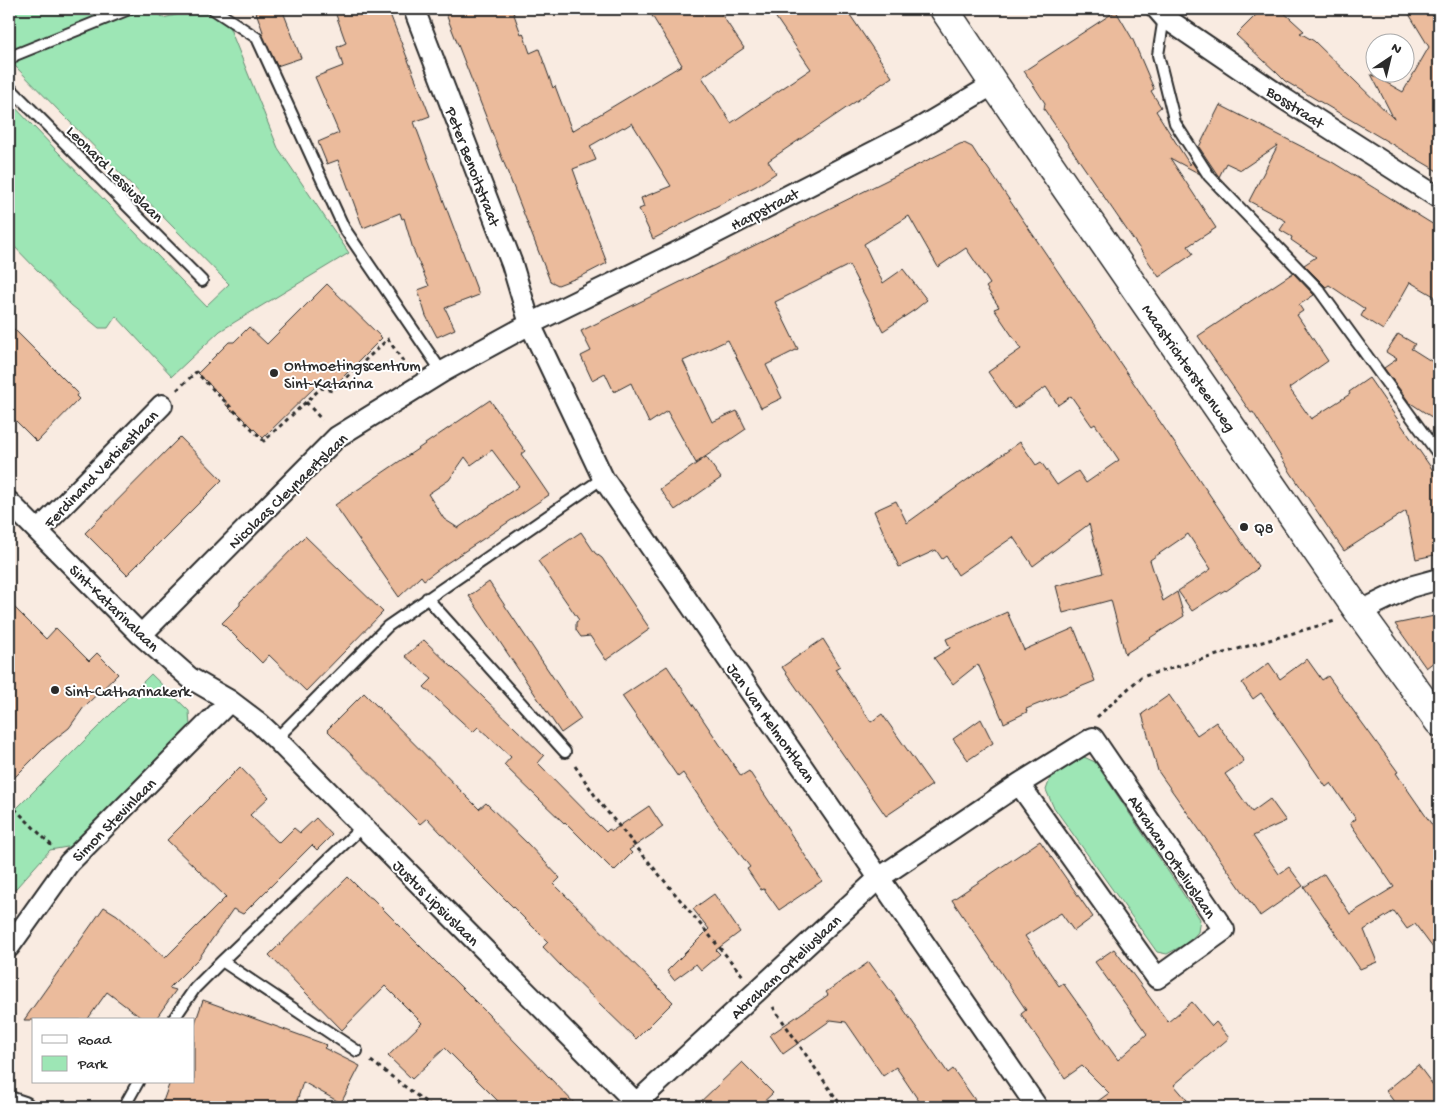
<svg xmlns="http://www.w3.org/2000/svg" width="1448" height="1116" font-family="'Gochi Hand',sans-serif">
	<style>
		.green { fill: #9de6b5; stroke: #648870 }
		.building { fill: #ebbb9c; stroke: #2b2b2b; fill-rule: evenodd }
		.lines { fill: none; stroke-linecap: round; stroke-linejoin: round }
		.service-casing { stroke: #2b2b2b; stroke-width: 14 }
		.minor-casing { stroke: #2b2b2b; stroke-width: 24 }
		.secondary-casing { stroke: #2b2b2b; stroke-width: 31 }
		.path { stroke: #2b2b2b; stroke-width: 3; stroke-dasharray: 4 4; stroke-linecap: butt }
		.service { stroke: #fff; stroke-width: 10 }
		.minor { stroke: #fff; stroke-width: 20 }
		.secondary { stroke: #fff; stroke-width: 28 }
		.poi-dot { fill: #2b2b2b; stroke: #fff; stroke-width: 2 }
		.labels { text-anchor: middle; stroke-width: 4; stroke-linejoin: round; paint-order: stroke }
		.street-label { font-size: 16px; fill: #2b2b2b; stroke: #fff }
		.poi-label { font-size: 16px; fill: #2b2b2b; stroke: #fff; text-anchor: start }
	</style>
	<rect width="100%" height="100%" fill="#f9ebe1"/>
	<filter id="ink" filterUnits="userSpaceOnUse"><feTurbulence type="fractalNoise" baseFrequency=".02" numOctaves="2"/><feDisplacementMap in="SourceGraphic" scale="10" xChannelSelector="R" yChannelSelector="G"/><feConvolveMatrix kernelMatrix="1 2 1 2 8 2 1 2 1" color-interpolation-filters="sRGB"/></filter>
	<g filter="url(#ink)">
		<!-- green -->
		<path class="green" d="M9,9H154L163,18L201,9H222L278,148L349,253L220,331L172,376L116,316L108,328H99L71,305L9,241V101L206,306L229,284L12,63L9,57Z
			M151,674L189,711L190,726L73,846L50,850L9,896V812L11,814Z
			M1084,757L1095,762L1200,919L1198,932L1189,942L1167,954L1157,952L1053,806L1046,790L1051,776Z"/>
		<!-- building -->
		<path class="building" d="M255,9H282L301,58L277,66L261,33L263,32Z
			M334,9H388L430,116L414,122L479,295L445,308L455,329L437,337L426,316L418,290L429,286L413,249L404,218L402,219L400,213L363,228L338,160L327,164L318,142L339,133L315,77L343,66L337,47L346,43Z
			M444,9H512L521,34L523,33L530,53L539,49L553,88L555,86L572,131L682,65L648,9H718L744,48L702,77L731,123L811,69L770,9H846L892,77L768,161L776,173L758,185L653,239L639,209L644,207L641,198L671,186L632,123L624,128L623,127L590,146L596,160L573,169L578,183L577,184L607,263L582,276L558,285L550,281Z
			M1262,9H1280L1304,31L1300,33L1314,41L1394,119L1371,74L1403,92L1429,47L1406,9H1439V172L1285,81L1276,72L1236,35Z
			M1116,11L1133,40L1154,89L1151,91L1161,107L1156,111L1190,165L1191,161L1200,174L1170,158L1216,228L1188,246L1193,254L1159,277L1044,109L1045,103L1024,71Z
			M1220,105L1332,162L1439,228V299L1410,282L1383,330L1361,316L1365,309L1329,285L1326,287L1304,265L1316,257L1291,240L1292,237L1280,230L1286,221L1249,201L1278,145L1241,170L1226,163L1219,177L1199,147Z
			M964,143L972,147L981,161L987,167L1258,566L1256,568L1257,569L1226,591L1225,590L1192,611L1178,591L1211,569L1188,534L1150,560L1163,601L1177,592L1184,616L1125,654L1111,600L1063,613L1056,586L1103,573L1089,524L1033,566L1013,537L958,575L946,556L942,559L936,550L899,567L874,511L896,501L907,523L1020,442L1036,465L1041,462L1057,485L1078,471L1086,483L1119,460L1095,424L1092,426L1071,396L1058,405L1046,387L1014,409L988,372L1021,349L994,309L999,307L986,287L990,284L966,248L938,267L909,216L864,244L883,283L903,269L927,300L916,309L883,331L849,265L775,302L798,349L766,365L782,398L761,408L728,340L683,361L712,422L737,411L746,429L696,463L667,411L649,423L631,383L614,392L605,373L592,380L581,356L591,351L581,331L960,144Z
			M1293,273L1314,295L1299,305L1303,311L1297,315L1328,361L1289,388L1311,419L1350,394L1349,392L1369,378L1439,479V554L1416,559L1406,511L1344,551L1291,473L1253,412L1251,413L1198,336Z
			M327,284L382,338L332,388L323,379L263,438L236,411H232L226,405V401L198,373L229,342H234L249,327L267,344Z
			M9,324L78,393L76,396L79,399L37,442L9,414Z
			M1398,334L1415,344L1411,349H1412L1439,366V422L1409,402L1384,368L1397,359L1386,352Z
			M490,400L525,451L521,454L549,495L447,563L424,580L421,576L399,597L335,505ZM492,450L519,486L458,528L444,519L428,494L449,480L465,457L471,465Z
			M180,437L222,480L127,575L85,533Z
			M706,457L721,478L675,510L660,489Z
			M581,532L595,553L602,558L650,629L606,660L590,636L581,637L576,630V622L579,620L538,561Z
			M305,536L383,612L306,691L269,655L262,663L222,623L240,605V602Z
			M489,582L581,719L561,733L469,596Z
			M9,602L46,639L56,628L89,661L97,653L118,674L84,707L69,728L47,745L9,783Z
			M1007,612L1024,650L1074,628L1095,681L1026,709L1027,712L1004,723L978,664L953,684L934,658L950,648L946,639Z
			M1439,615V658L1426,668L1395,624Z
			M823,639L840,666L835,669L871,722L882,714L932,785L886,816L782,667Z
			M424,640L544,756L538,763L606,832L609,829L612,831L649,806L663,827L629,850L632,853L614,871L565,822L564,823L539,799L504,765L511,757L478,727L473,732L424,687L432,679L405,656Z
			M1307,659L1322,680L1328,676L1398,772L1396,773L1439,835V956L1415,924L1407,929L1394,911L1364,930L1377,962L1360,969L1304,887L1324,874L1350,914L1394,887L1350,823L1356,819L1331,783L1326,787L1261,693L1253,699L1242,683L1269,663L1280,679Z
			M667,666L741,776L749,771L822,881L779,910L764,889L761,890L747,869L750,867L718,825L683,773L678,777L622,696Z
			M364,693L479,809L486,803L528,844L560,878L554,884L673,1002L636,1039L562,967L543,947L548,942L469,863L427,818L420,824L327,730Z
			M1169,695L1197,735L1216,722L1244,761L1225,774L1252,812L1270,799L1286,821L1253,836L1279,874L1289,867L1303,886L1260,916L1158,771L1142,714Z
			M981,719L993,743L968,760L953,739Z
			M240,767L269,797L250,815L279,843L294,828L300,833L316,818L332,835L317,850L312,845L243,914L233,909L199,958L169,988L176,990L155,1020H144L107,992L87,1020H24L104,907L117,915L165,958L226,897L167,840Z
			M1040,841L1093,917L1074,931L1061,913L1025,936L1059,986L1063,983L1118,1060L1147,1034L1095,962L1114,949L1168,1022L1192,1002L1212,1026L1216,1022L1229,1038L1174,1085L1193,1107H1090L1109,1093L1082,1066L1065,1078L1021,1014L1026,1010L952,900Z
			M348,877L366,895L372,898L488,1014L578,1107H504L445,1048L412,1079L388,1056L422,1023L385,986L342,1030L269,955Z
			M714,894L740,932L716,950L720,954L701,970L696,964L674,980L667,971L709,929L693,909Z
			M869,962L895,997L948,1073L953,1069L980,1107H923L896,1067L883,1076L846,1022L831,1020L783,1054L770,1035L828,995L826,992Z
			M203,1000L327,1045L324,1048L360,1066L341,1103L303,1082L295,1107H161L170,1082H194V1026Z
			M742,1062L773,1093L758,1107H695Z
			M1418,1065L1439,1093V1107H1398L1386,1091Z"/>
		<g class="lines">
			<defs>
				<path id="service" d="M213,9L257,38L344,228L442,372
					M1164,17L1158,55L1175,123L1209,176L1319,290L1439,455
					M9,61L15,55L129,9
					M9,87L202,281
					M427,598L565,752
					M276,739L388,626L603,478
					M222,961L357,1051
					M173,1020L195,988L222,961L362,827
					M124,1107L138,1082"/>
				<path id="minor" d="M414,9L512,264L530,324L603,478L1037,1107
					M1157,9L1164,17L1286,100L1439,198
					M9,502L141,635L190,678L230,701L259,723L276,739L640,1107
					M38,531L162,405
					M1359,612L1410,587L1439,579
					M141,635L337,437L442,372L530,324L698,242L913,132L994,84
					M9,947L69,863L230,701
					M9,1102L24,1107
					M632,1107L879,878L1019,784L1093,738L1224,930L1157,978L1019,784"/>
				<path id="secondary" d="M944,9L994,84L1359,612L1439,722"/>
			</defs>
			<!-- service casing -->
			<use href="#service" class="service-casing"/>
			<!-- minor casing -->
			<use href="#minor" class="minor-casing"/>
			<!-- secondary casing -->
			<use href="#secondary" class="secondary-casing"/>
			<!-- path -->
			<path class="path" d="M177,390L196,372L264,441L321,388L332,391L388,339L407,367
				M306,402L322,420
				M1097,717L1141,677L1335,621
				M575,766L600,803L743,976
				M9,803L54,848
				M773,1007L842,1107
				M371,1061L432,1107"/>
			<!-- service -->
			<use href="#service" class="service"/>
			<!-- minor -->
			<use href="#minor" class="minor"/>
			<!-- secondary -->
			<use href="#secondary" class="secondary"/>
		</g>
	</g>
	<!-- markers -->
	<g class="poi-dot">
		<circle cx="274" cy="373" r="5"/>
		<circle cx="1244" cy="527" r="5"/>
		<circle cx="55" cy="690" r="5"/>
	</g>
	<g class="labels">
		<!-- street labels -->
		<g class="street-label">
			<text transform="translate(1296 106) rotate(33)" y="6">Bosstraat</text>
			<text transform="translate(474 166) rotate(69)" y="6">Peter Benoitstraat</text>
			<text transform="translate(116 173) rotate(45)" y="6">Leonard Lessiuslaan</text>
			<text transform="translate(764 208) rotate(-27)" y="6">Harpstraat</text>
			<text transform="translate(1190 367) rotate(55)" y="6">Maastrichtersteenweg</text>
			<text transform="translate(100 468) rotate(-46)" y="6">Ferdinand Verbiestlaan</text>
			<text transform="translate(287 490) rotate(-44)" y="6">Nicolaas Cleynaertslaan</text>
			<text transform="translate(115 607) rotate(44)" y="6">Sint-Katarinalaan</text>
			<text transform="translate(772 722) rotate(55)" y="6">Jan Van Helmontlaan</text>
			<text transform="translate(113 819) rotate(-45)" y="6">Simon Stevinlaan</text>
			<text transform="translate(1173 856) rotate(56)" y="6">Abraham Orteliuslaan</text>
			<text transform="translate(437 902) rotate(45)" y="6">Justus Lipsiuslaan</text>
			<text transform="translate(785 966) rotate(-43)" y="6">Abraham Orteliuslaan</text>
		</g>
		<!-- poi labels -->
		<g class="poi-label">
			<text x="284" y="370">Ontmoetingscentrum<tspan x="284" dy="18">Sint-Katarina</tspan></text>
			<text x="1254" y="533">Q8</text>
			<text x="65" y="696">Sint-Catharinakerk</text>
		</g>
	</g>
	<!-- margin -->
	<rect width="1448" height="1116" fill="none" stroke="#fff" stroke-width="30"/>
	<rect x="15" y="15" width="1418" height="1086" fill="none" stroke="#2b2b2b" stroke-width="2" filter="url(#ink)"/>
	<!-- legend -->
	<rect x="32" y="1018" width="162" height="65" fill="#ffffff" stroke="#aaaaaa"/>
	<rect x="42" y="1035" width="25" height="8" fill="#ffffff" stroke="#aaaaaa"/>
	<text x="78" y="1044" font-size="15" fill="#2b2b2b">Road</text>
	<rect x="42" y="1056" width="25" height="15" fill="#9de6b5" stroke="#aaaaaa"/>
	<text x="78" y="1068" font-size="15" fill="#2b2b2b">Park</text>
	<!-- north arrow -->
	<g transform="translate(1390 58) rotate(35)"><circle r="24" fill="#ffffff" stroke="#aaaaaa"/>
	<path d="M0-4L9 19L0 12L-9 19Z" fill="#2b2b2b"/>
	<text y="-8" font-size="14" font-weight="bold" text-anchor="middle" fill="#2b2b2b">N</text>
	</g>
</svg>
